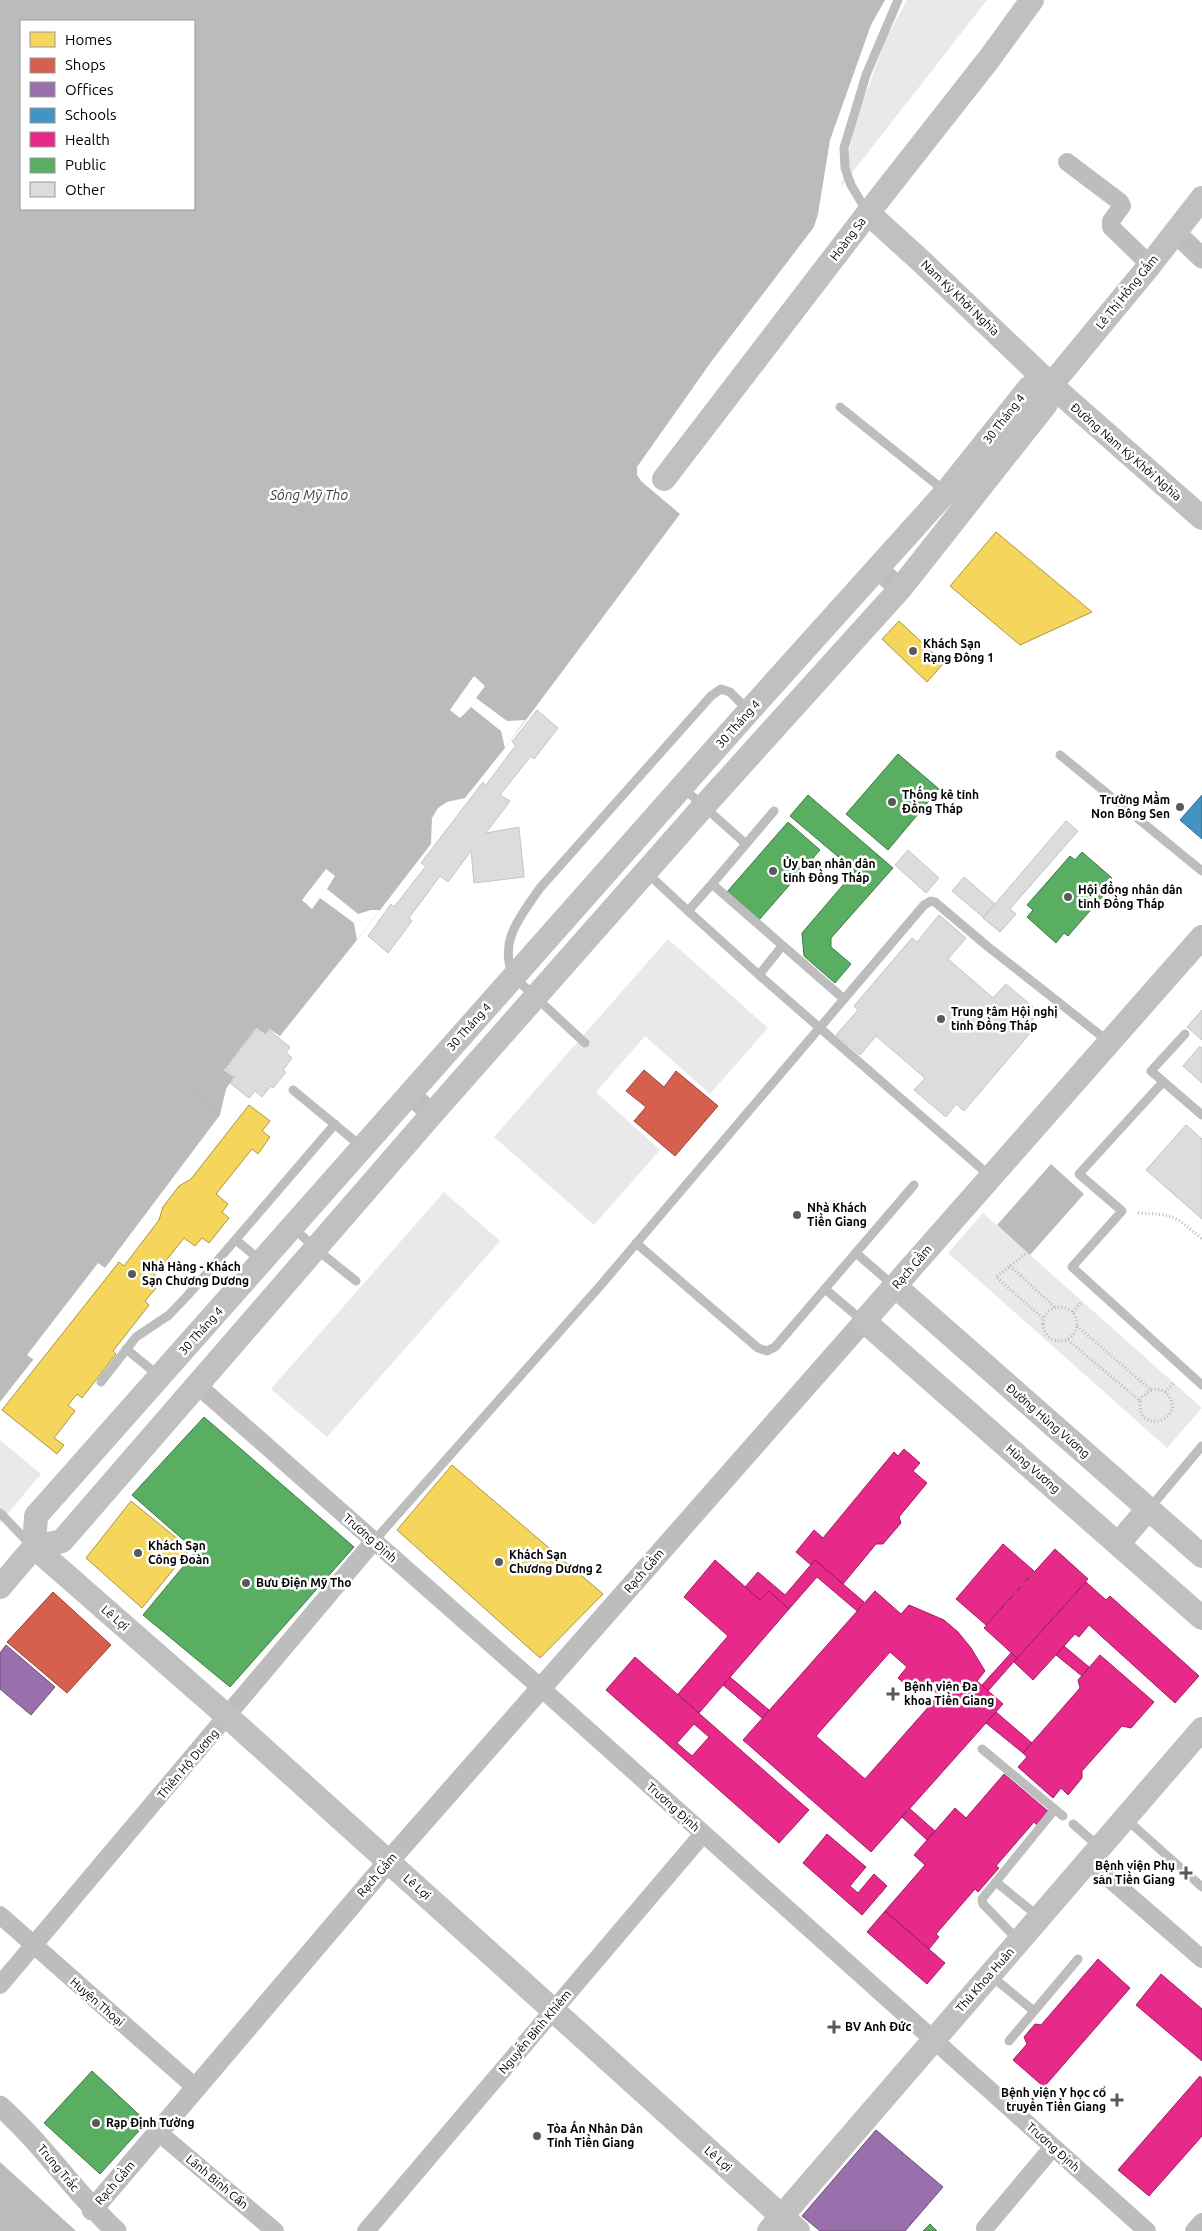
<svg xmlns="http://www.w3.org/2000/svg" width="1202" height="2231" font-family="Ubuntu,sans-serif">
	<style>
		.green { fill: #e9e9e9 }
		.water { fill: #bbb; fill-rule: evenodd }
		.pier { fill: #fff }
		.homes { fill: #f6d55c; stroke: #ac9540 }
		.shops { fill: #d6604d; stroke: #964336 }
		.offices { fill: #9970ab; stroke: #6b4e78 }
		.schools { fill: #4393c3; stroke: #2f6788 }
		.health { fill: #e7298a; stroke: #a21d61; fill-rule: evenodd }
		.public { fill: #5aae61; stroke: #3f7a44 }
		.building { fill: #dcdcdc; stroke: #c4c4c4 }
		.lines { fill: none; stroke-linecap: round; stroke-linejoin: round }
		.path { stroke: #b8b8b8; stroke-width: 3; stroke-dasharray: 1 2.5; stroke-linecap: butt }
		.service { stroke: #bdbdbd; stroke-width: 9 }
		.minor { stroke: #bdbdbd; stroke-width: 18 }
		.tertiary { stroke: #bdbdbd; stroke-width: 21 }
		.secondary { stroke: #c0c0c0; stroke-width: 24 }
		.poi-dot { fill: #595959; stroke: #fff; stroke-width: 2 }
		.labels { text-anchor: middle; stroke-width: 5; stroke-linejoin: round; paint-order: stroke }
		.street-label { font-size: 12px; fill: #000; stroke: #fff }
		.poi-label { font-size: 12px; font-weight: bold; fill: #000; stroke: #fff; text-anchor: start }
		.water-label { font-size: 14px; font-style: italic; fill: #3f3f3f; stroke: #fff }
	</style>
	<rect width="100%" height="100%" fill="#fff"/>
	<!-- green -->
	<path class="green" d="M907,0H987L841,187L856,119L887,37Z
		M668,939L768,1028L710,1094L645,1036L596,1092L660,1150L594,1225L494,1137Z
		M444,1192L500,1241L327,1437L271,1389Z
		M983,1213L1202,1408L1167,1448L948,1253Z
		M0,1440L41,1474L0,1523Z"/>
	<!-- water -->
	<path class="water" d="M0,0H885L871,25L830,140L818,214L814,227L711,362L637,467V475L641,481L680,514L505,748L465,798L447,802L438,808L432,818L431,844L357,940L280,1036L269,1029L265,1034L256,1028L224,1070L234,1077L226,1089L220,1115L105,1268L0,1402ZM21,21H194V209H21Z
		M1051,1164L1084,1194L1030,1255L997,1225Z
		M0,2162L76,2231H0Z"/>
	<!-- pier -->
	<path class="pier" d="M474,676L485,686L476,698L507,721L525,720L505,748L501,731L471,707L460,718L450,710Z
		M326,869L335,876L327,889L358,914L371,910H380L357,940L354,923L320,898L312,909L302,900Z
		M98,1263L105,1268L34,1360L27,1355Z"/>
	<!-- homes -->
	<path class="homes" d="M996,532L1092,612L1020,645L950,586Z
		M899,621L944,663L927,682L882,639Z
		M249,1105L270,1121L262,1131L270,1137L258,1154L252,1149L216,1194L228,1204L222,1212L229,1218L209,1243L202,1238L195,1246L184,1238L149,1282L156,1288L145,1301L149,1305L113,1351L116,1354L82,1398L77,1394L68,1405L75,1411L54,1438L64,1445L57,1454L2,1410L119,1262L124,1266L159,1220L163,1207L179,1186L191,1179Z
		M452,1465L603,1594L540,1658L397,1530Z
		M131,1501L190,1549L142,1608L86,1558Z"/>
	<!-- shops -->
	<path class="shops" d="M644,1070L664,1087L676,1071L718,1106L675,1156L634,1121L646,1107L626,1091Z
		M53,1592L111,1645L67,1693L7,1642Z"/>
	<!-- offices -->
	<path class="offices" d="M6,1645L55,1687L31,1715L0,1689V1653Z
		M876,2130L943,2187L905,2231H820L802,2216Z"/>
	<!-- schools -->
	<path class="schools" d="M1202,795V839L1180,820Z"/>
	<!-- health -->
	<path class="health" d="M904,1449L920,1463L913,1471L927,1483L899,1517L901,1523L883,1544H876L843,1584L815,1560L811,1565L796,1552L814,1530L823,1538L894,1452L898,1456Z
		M1003,1544L1034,1571L986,1625L956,1599Z
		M1055,1549L1088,1579L1017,1658L984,1628Z
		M715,1560L760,1600L769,1591L789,1609L699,1713L678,1694L728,1636L684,1597Z
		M815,1560L864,1602L857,1611L817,1577L789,1609L769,1591L760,1600L745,1587L758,1572L785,1595Z
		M1086,1582L1106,1600L1110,1596L1199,1676L1175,1703L1089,1625L1079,1637L1075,1634L1033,1680L1014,1662Z
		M875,1591L901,1614L909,1605L944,1620L958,1632L971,1648L985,1671L977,1681L1003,1704L871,1852L743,1740ZM890,1652L907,1667L898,1678L916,1693L925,1683L939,1695L865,1779L816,1736Z
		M1064,1646L1089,1667L1082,1676L1056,1655Z
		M1011,1653L1017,1658L988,1691L982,1685Z
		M1100,1655L1154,1702L1131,1728L1122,1726L1082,1771V1778L1068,1795L1061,1788L1053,1798L1018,1767L1027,1757L1023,1753L1080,1688L1078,1680Z
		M635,1657L809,1810L779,1843L606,1690ZM694,1724L709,1737L692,1756L677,1743Z
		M730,1677L769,1710L762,1718L723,1685Z
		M996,1712L1032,1743L1023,1753L986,1723Z
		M1004,1774L1049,1812L1038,1826L1034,1822L996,1866L999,1868L978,1892L975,1889L936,1934L939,1937L929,1949L885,1911L925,1865L914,1855L955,1808L966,1818Z
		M909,1808L935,1831L927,1840L902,1817Z
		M827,1834L866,1867L850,1886L858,1893L874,1874L887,1886L862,1915L803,1863Z
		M885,1911L945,1963L927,1984L867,1932Z
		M1098,1959L1130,1988L1044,2087L1013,2060L1027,2044L1024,2037L1035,2024L1041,2025Z
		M1161,1974L1202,2009V2061L1136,2005Z
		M1200,2076L1202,2079V2136L1149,2196L1118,2170Z"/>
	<!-- public -->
	<path class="public" d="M898,754L939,789L888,850L846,814Z
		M808,795L893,868L831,938V947L851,964L835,983L804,956L802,933L855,871L790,816Z
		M788,822L820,850L759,920L727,892Z
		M1082,852L1112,878L1105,886L1109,889L1068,936L1064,933L1056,943L1027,917L1033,910L1027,905L1070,856L1075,860Z
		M204,1417L354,1547L230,1687L143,1615L196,1551L132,1495Z
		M92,2071L147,2122L100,2174L44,2123Z
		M930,2224L937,2231H923Z"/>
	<!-- building -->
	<path class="building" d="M537,710L558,728L534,759L531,756L500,795L510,801L486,833L519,827L524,877L474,883L471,851L448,882L440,876L409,918L412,921L388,953L368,936L391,904L394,907L426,866L421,863L483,782L486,785L516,745L512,742Z
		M1066,821L1078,831L1010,909L1016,914L1000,932L983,918Z
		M908,850L939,878L926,893L895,865Z
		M964,877L995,904L983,917L952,891Z
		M939,915L966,938L948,959L993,998L1006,984L1039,1012L1027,1027L1032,1031L964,1111L956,1104L946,1117L914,1090L925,1078L876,1036L860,1055L836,1035L858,1010L854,1006L912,938L917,942Z
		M1202,1010V1040L1187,1027Z
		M256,1029L264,1035L269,1030L290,1047L286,1053L292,1058L283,1070L286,1072L273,1088L271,1086L262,1097L255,1091L249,1098L230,1083L235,1077L225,1069Z
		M1200,1046L1202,1048V1083L1183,1066Z
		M1186,1125L1202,1139V1219L1146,1170Z"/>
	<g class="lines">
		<!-- path -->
		<path class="path" d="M194,1093L220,1115
			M1138,1213C1172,1214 1176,1216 1202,1239
			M1028,1252L996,1277L1044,1319
			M1010,1266L1056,1308
			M1043 1324a17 17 0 1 1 34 0a17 17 0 1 1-34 0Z
			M1073,1312L1082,1301
			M1077,1326L1151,1390L1142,1397L1140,1401
			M1068,1340L1140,1401C1137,1437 1187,1419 1168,1395C1164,1389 1157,1389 1151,1390
			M1165,1392L1174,1383"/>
		<!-- service -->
		<path class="service" d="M867,212L851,185L845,168L844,148L866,75L898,0
			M840,407L946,492
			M1060,755L1202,871
			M682,787L746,844
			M774,811L712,884L844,999
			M646,872L688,911
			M712,884L688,911L759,975L990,1176
			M759,975L782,946
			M1185,1034L1151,1071L1202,1115
			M585,1043L514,977C497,942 521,916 540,888L711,696L721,689L730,692L748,710
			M1163,1082L1079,1174L1122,1211L1072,1267L1202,1385
			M293,1090L362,1147
			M294,1228L316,1249L356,1281
			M236,1240L260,1260
			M636,1243L758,1348L767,1351L775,1347L914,1185
			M856,1253L894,1286
			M825,1289L863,1321
			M126,1349L158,1375
			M101,1382L136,1337L169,1315L188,1295L335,1124
			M1149,1509L1202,1446
			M0,1513L31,1545
			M374,1541L600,1286L924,905L931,901L935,902L987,946L1109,1042
			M982,1749L1063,1816
			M1126,1819L1202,1887
			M1073,1824L1098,1846
			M996,1882L1039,1917
			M1019,1941L983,1904L982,1899L1055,1809
			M990,1975L1034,2011
			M1009,2041L1078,1959"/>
		<!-- minor -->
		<path class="minor" d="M1067,162L1120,202L1122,206L1111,221V227L1150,265
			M196,1384L541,1688L1147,2231
			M1089,1861L1202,1959
			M0,1915L195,2087
			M0,1985L374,1541
			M158,2132L275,2231
			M985,2228L1053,2147
			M366,2231L703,1834
			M1194,2231L1202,2222"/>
		<!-- tertiary -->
		<path class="tertiary" d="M1175,232L1202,258
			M878,569L900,589
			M410,1094L432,1114
			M0,2106C43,2144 74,2192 116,2231
			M92,2210L388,1862L864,1321"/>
		<!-- secondary -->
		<path class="secondary" d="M868,213L922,262L1051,385L1202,518
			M664,479L868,213L989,59L1032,0
			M1202,937L864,1321L1202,1618
			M895,1286L1202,1556
			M1118,1544L1148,1509
			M34,1547L62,1541L432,1114L703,807L900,589L1046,404L1051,385L1150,265L1202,198
			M34,1547L228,1717L798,2231
			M0,1587L34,1547L36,1516L749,711L946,492L1029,388L1051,385
			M769,2231L1202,1729"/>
	</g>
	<!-- markers -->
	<g class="poi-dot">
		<circle cx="913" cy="651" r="5"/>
		<circle cx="892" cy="802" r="5"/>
		<circle cx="1180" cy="807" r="5"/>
		<circle cx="773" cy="871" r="5"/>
		<circle cx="1068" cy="897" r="5"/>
		<circle cx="941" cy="1019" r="5"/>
		<circle cx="797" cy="1215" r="5"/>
		<circle cx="132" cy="1274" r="5"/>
		<circle cx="138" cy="1553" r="5"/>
		<circle cx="499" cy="1562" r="5"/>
		<circle cx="246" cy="1583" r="5"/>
		<path d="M890.5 1686.5h5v5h5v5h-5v5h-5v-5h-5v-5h5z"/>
		<path d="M1183.5 1865.5h5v5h5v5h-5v5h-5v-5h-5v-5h5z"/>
		<path d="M831.5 2019.5h5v5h5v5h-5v5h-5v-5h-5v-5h5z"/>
		<path d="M1114.5 2092.5h5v5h5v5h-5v5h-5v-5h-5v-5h5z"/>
		<circle cx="96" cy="2123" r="5"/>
		<circle cx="537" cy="2136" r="5"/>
	</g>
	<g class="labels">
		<!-- street labels -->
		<g class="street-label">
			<text transform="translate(848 239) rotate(-53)" y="4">Hoàng Sa</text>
			<text transform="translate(1127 292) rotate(-51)" y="4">Lê Thị Hồng Gấm</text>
			<text transform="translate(960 298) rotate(44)" y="4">Nam Kỳ Khởi Nghĩa</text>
			<text transform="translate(1004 419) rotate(-52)" y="4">30 Tháng 4</text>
			<text transform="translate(1126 452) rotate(41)" y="4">Đường Nam Kỳ Khởi Nghĩa</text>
			<text transform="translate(738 724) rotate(-48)" y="4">30 Tháng 4</text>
			<text transform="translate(469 1027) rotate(-48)" y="4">30 Tháng 4</text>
			<text transform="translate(912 1267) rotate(-49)" y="4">Rạch Gầm</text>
			<text transform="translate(201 1331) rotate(-48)" y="4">30 Tháng 4</text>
			<text transform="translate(1048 1421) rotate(41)" y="4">Đường Hùng Vương</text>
			<text transform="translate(1033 1469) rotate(41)" y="4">Hùng Vương</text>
			<text transform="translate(370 1538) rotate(41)" y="4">Trương Định</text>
			<text transform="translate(644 1571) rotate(-49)" y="4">Rạch Gầm</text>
			<text transform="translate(115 1618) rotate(41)" y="4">Lê Lợi</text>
			<text transform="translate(188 1764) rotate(-50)" y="4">Thiên Hộ Dương</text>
			<text transform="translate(673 1807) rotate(42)" y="4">Trương Định</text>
			<text transform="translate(377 1875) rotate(-49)" y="4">Rạch Gầm</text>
			<text transform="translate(417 1887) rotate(42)" y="4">Lê Lợi</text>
			<text transform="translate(985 1980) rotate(-49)" y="4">Thủ Khoa Huân</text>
			<text transform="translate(97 2002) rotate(41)" y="4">Huyện Thoại</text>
			<text transform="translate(535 2032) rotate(-50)" y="4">Nguyễn Bỉnh Khiêm</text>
			<text transform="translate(1053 2147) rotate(42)" y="4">Trương Định</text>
			<text transform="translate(718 2159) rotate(42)" y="4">Lê Lợi</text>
			<text transform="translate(58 2168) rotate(50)" y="4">Trưng Trắc</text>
			<text transform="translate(217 2182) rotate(40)" y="4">Lãnh Binh Cẩn</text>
			<text transform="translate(115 2183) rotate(-49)" y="4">Rạch Gầm</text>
		</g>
		<!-- poi labels -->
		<g class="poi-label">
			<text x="923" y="648">Khách Sạn<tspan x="923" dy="14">Rạng Đông 1</tspan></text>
			<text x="902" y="799">Thống kê tỉnh<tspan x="902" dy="14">Đồng Tháp</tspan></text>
			<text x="1170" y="804" text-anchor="end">Trường Mầm<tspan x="1170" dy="14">Non Bông Sen</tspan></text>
			<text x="783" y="868">Ủy ban nhân dân<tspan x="783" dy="14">tỉnh Đồng Tháp</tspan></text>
			<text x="1078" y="894">Hội đồng nhân dân<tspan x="1078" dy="14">tỉnh Đồng Tháp</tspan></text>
			<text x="951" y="1016">Trung tâm Hội nghị<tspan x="951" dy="14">tỉnh Đồng Tháp</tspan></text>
			<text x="807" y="1212">Nhà Khách<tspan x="807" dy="14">Tiền Giang</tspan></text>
			<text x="142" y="1271">Nhà Hàng - Khách<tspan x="142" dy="14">Sạn Chương Dương</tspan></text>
			<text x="148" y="1550">Khách Sạn<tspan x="148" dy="14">Công Đoàn</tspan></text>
			<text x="509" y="1559">Khách Sạn<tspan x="509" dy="14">Chương Dương 2</tspan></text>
			<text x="256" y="1587">Bưu Điện Mỹ Tho</text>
			<text x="904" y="1691">Bệnh viện Đa<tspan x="904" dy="14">khoa Tiền Giang</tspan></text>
			<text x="1175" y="1870" text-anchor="end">Bệnh viện Phụ<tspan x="1175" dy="14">sản Tiền Giang</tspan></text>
			<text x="845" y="2031">BV Anh Đức</text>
			<text x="1106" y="2097" text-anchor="end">Bệnh viện Y học cổ<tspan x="1106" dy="14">truyền Tiền Giang</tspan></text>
			<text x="106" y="2127">Rạp Định Tường</text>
			<text x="547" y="2133">Tòa Án Nhân Dân<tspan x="547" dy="14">Tỉnh Tiền Giang</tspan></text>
		</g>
		<!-- water labels -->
		<g class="water-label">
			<text x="309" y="500">Sông Mỹ Tho</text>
		</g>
	</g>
	<!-- legend -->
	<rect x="20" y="20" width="175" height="190" fill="#ffffff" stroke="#999999"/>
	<rect x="30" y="32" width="25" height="15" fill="#f6d55c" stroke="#999999"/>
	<text x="65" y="45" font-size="15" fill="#000000">Homes</text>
	<rect x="30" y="58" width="25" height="15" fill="#d6604d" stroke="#999999"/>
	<text x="65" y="70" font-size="15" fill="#000000">Shops</text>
	<rect x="30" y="82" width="25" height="15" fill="#9970ab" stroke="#999999"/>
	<text x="65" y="95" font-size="15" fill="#000000">Offices</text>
	<rect x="30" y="108" width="25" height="15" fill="#4393c3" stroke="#999999"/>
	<text x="65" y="120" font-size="15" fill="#000000">Schools</text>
	<rect x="30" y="132" width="25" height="15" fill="#e7298a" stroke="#999999"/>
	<text x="65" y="145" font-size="15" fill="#000000">Health</text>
	<rect x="30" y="158" width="25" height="15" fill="#5aae61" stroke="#999999"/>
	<text x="65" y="170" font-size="15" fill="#000000">Public</text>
	<rect x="30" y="182" width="25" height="15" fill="#dcdcdc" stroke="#999999"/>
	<text x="65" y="195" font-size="15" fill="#000000">Other</text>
</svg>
